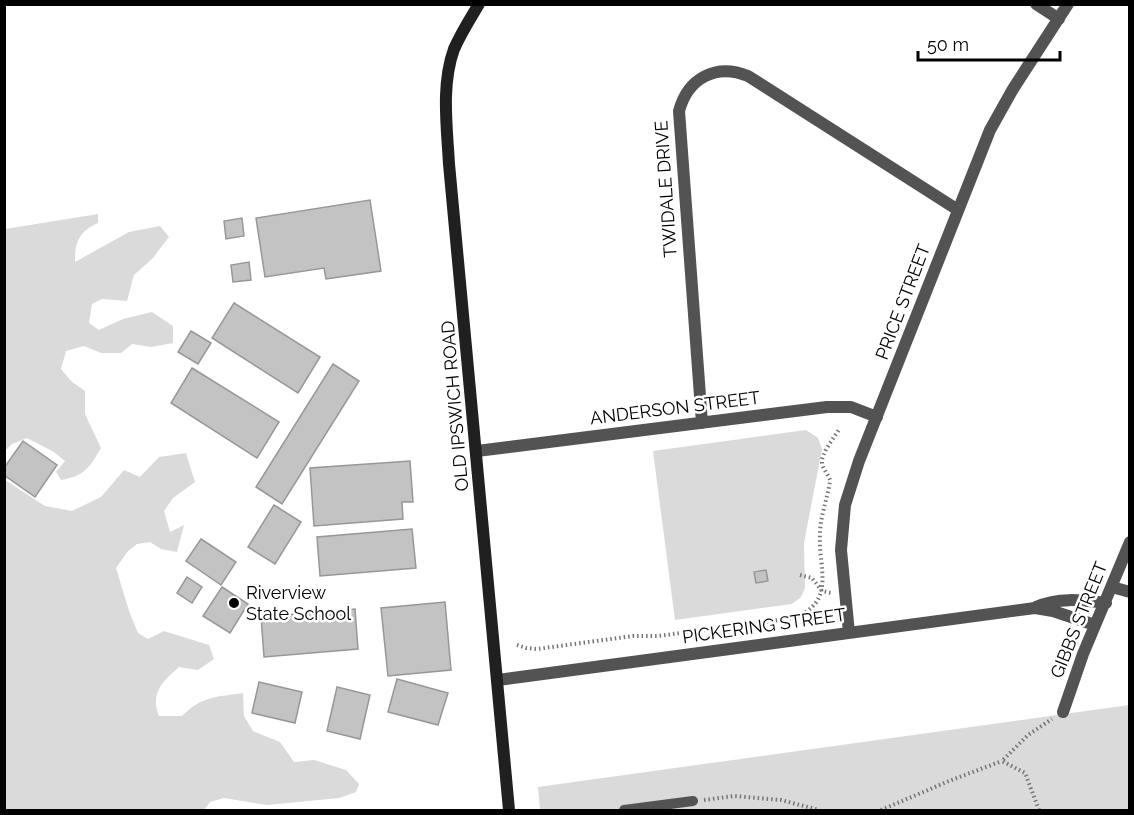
<svg xmlns="http://www.w3.org/2000/svg" width="1134" height="815" font-family="Raleway,sans-serif">
	<style>
		.green { fill: #dadada }
		.building { fill: #c3c3c3; stroke: #979797; stroke-width: 1.5 }
		.lines { fill: none; stroke-linecap: round; stroke-linejoin: round }
		.path { stroke: #757575; stroke-width: 4; stroke-dasharray: 1.5 3; stroke-linecap: butt }
		.lane { stroke: #535353; stroke-width: 10 }
		.street { stroke: #535353; stroke-width: 12 }
		.secondary { stroke: #202020; stroke-width: 12 }
		.poi-dot { fill: #000; stroke: #fff; stroke-width: 2 }
		.labels { text-anchor: middle; stroke-width: 5; stroke-linejoin: round; paint-order: stroke }
		.street-label { font-size: 18px; fill: #000; stroke: #fff }
		.poi-label { font-size: 18px; fill: #000; stroke: #fff; text-anchor: start }
	</style>
	<rect width="100%" height="100%" fill="#fff"/>
	<!-- green -->
	<path class="green" d="M98,214V223C79,232 75,241 75,262L129,232L160,226L169,237L152,259L134,275L127,301L102,299L92,304L89,323L99,330L123,319L152,312L173,326V343L151,347L132,344L121,353H101L84,346L66,351L61,369L71,381L85,391V414L101,448C89,468 85,476 61,480L56,472L65,461L54,452L27,438L12,444L5,451V229Z
		M806,430L818,438L822,449L804,543L805,588L801,597L792,604L675,620L653,451Z
		M186,453L195,482L173,498L164,511L170,532L184,525L177,552L161,549L150,542L137,544L128,551L116,568L129,611L138,633L148,639L164,631L209,645L214,659L198,670L179,667C162,682 150,693 159,716H182C202,696 216,697 243,693L244,716L253,731L280,742L294,762L314,760L346,770L359,784L356,792L339,798L267,805L224,798L210,802L204,810H5V480L45,506L72,511L101,497L124,470L140,477L159,457Z
		M1129,705V810H540L538,787Z"/>
	<!-- building -->
	<path class="building" d="M370,200L381,271L326,279L324,268L265,277L256,218Z
		M242,218L244,236L226,239L224,221Z
		M249,262L251,280L233,282L231,265Z
		M234,303L320,357L298,393L212,338Z
		M191,331L211,343L198,364L178,352Z
		M333,364L359,381L282,504L256,487Z
		M192,368L279,422L257,458L171,403Z
		M23,441L57,465L35,497L4,475V468Z
		M410,461L413,502H402L403,519L314,526L310,468Z
		M274,505L301,522L275,564L248,547Z
		M412,529L416,568L320,576L317,537Z
		M201,539L236,562L221,585L186,561Z
		M766,570L768,581L756,583L754,572Z
		M187,577L202,587L192,603L177,593Z
		M222,587L248,604L230,633L203,616Z
		M445,602L451,670L388,676L381,608Z
		M355,609L358,649L264,657L261,617Z
		M397,679L448,693L438,725L388,712Z
		M259,682L302,692L295,723L252,713Z
		M337,687L370,695L360,739L327,731Z"/>
	<g class="lines">
		<!-- path -->
		<path class="path" d="M800,575L812,578L822,591L832,593
			M517,645L526,648L537,649L633,636H658L794,618C837,601 818,569 820,534C820,516 828,498 830,480C828,474 822,468 822,462C821,454 835,436 840,428
			M704,800L734,796L781,800L819,810
			M881,810L949,781L1002,761
			M1039,810L1025,773L1002,761L1028,735L1052,719"/>
		<!-- lane -->
		<path class="lane" d="M624,810L693,801"/>
		<!-- street -->
		<path class="street" d="M1036,4L1059,19
			M702,423L679,111C688,78 716,63 748,76L958,210
			M477,451L827,407H851L877,417
			M1112,587L1130,592
			M1036,607C1059,597 1081,600 1106,603
			M849,633L841,550L845,505L859,461L990,130L1013,89L1068,4
			M498,680L1035,608L1053,611L1095,625
			M1063,712L1083,654L1130,542"/>
		<!-- secondary -->
		<path class="secondary" d="M479,4C470,19 461,33 454,49C441,85 447,127 449,164L509,810"/>
	</g>
	<!-- markers -->
	<circle class="poi-dot" cx="234" cy="603" r="6"/>
	<g class="labels">
		<!-- street labels -->
		<g class="street-label">
			<text transform="translate(666 189) rotate(-94)" y="6">TWIDALE DRIVE</text>
			<text transform="translate(903 302) rotate(-69)" y="6">PRICE STREET</text>
			<text transform="translate(455 406) rotate(-95)" y="6">OLD IPSWICH ROAD</text>
			<text transform="translate(675 408) rotate(-7)" y="6">ANDERSON STREET</text>
			<text transform="translate(1079 620) rotate(-68)" y="6">GIBBS STREET</text>
			<text transform="translate(764 626) rotate(-8)" y="6">PICKERING STREET</text>
		</g>
		<!-- poi labels -->
		<g class="poi-label">
			<text x="246" y="599">Riverview<tspan x="246" dy="21">State School</tspan></text>
		</g>
	</g>
	<!-- border -->
	<rect width="1134" height="815" fill="none" stroke="#000000" stroke-width="12"/>
	<!-- scale -->
	<path d="M918 51v9h142v-9" fill="none" stroke="#000000" stroke-width="3"/>
	<text x="927" y="51" font-size="18" fill="#000000" stroke="#ffffff" stroke-width="4.5" paint-order="stroke">50 m</text>
</svg>
